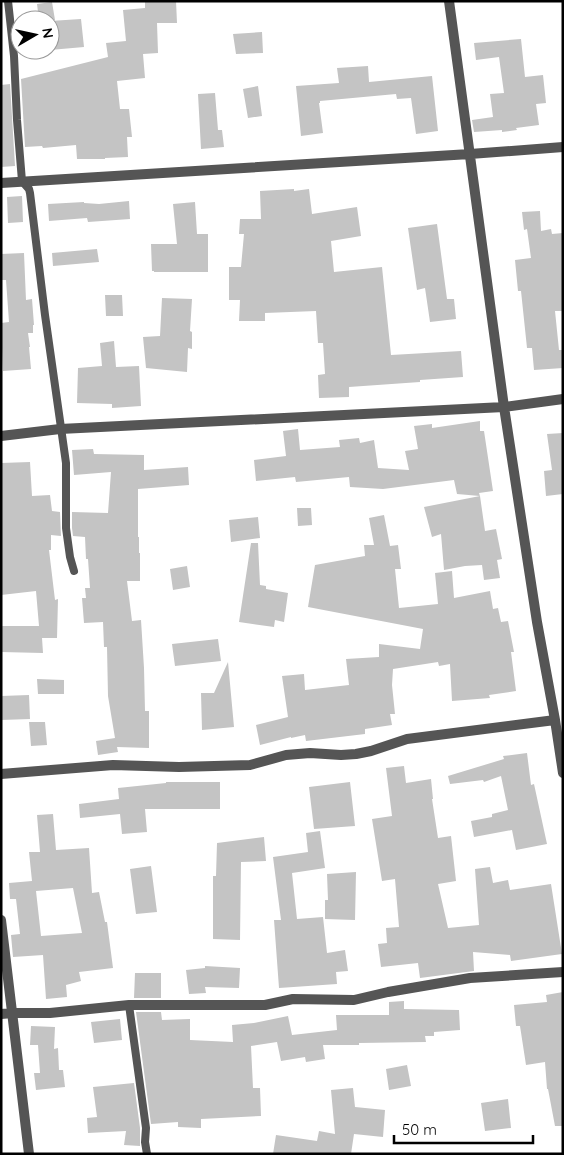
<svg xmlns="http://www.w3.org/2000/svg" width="564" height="1155" font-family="Quicksand,sans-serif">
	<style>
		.building { fill: #c4c4c4; fill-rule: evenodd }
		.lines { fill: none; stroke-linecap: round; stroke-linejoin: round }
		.lane { stroke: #555; stroke-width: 8 }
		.street { stroke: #555; stroke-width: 10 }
	</style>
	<rect width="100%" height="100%" fill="#fff"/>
	<!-- building -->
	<path class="building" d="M145,1H176L177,23H157L158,53L143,54L145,78L117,81L120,109H129L132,137H127L128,157L105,158V159H77L76,145L43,148L42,146L25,147L21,79L108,57L106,43L126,41L123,10L145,8Z
		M52,2L55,20H39L37,4Z
		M81,19L84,47L50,50V21Z
		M262,32L263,53L236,54L233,34Z
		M521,39L525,77L543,75L546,103L536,104L539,125L516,128L517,130L502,132V130L474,132L472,120L493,117L490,94L504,93L499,57L476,60L474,43Z
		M368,66L369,82L432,76L438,131L416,134L411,98L397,99L396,94L320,101V103H319L323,133L301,136L296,86L339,83L337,68Z
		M10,84L15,166L1,167V85Z
		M258,86L262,116L248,118L243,89Z
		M215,93L218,130H222L224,147L201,149L198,94Z
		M294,189V191L309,189L312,214L357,207L361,236L331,241L334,272L382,267L391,355L461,351L463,377L420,380V382L349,387V397L319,398L318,375L325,374L323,343H318L316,311L265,313V321H239L240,300H229V267H241L244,234H239L240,219H261L260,191Z
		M22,196L23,222L8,223L7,197Z
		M129,201L130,219L88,222L87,218L49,221L48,204L84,202V203L99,204Z
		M195,202L197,234H208V272H154V271H152L151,244H177L173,204Z
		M540,211L541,231L551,229L552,234L563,233V311H555L559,350H563V368L534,370L532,348H527L521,291H518L515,260L531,258L527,229L524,230L522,212Z
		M437,224L447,299H454L456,319L430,322L425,288L417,290L408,228Z
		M97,249L99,262L53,266L52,253Z
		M24,253L26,300L32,299L34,325H33V333H28L30,347H29L31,369L3,371L1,323L9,322L6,280H1V254Z
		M105,295H122L123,316H106Z
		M162,298L192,299L190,331L192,332V349L188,348L187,372L146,368L143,337L160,336Z
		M114,341L116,367L139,366L141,406L112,408V404L77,403L78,368L102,366L100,343Z
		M480,421V431H484L493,491L479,493L480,496L457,494L454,480L383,489L350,487L349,477L296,482L295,477L256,481L254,460L286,456L283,431L298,429L300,450L340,447L339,440L359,438L360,443L374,440L378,468L409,470L405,451L418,449L414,426L432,424V428Z
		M563,433V494L546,496L544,471L552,470L547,434Z
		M93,449L94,454L144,455V470L188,467L189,485L138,489V537H139V553H140V581H127L132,621L141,620L144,668L145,711H149V748L117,747L118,752L98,755L96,741L115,738L108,696L107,647H104L103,622L84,623L82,598H86L85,588H90L88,559H86L85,537L73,536L72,528V512L108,513L111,472L74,475L72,450Z
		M30,462L32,496L50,495L52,511L60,512L61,536L51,535V550H49L55,600L58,599L57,638H42L43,653L1,652V626H39L36,591L1,595V463Z
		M480,496L485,531L496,529L502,559L497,560L500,578L484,580L482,565L465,566L444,570L441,534L432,537L424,507Z
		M297,508H311L312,525L298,526Z
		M384,515L390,546L398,545L401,569H395L399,608L438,604L435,573L452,571L454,598L490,591L493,609L498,608L501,622L508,621L514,652H511L516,691L489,695L490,698L452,701L450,664L439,666L438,662L393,669L392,685L395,714H390L392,725L365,729V734L306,741L305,735L291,738V737L260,745L256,725L288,717L282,676L304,674L305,690L349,685L346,659L379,657V644L420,649L423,629L308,607L315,565L365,556L364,545H374L369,518Z
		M258,517L260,538L231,542L229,520Z
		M251,543H258L260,585L266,586V589L288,593L284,622L275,620L274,627L239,622Z
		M187,566L190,587L173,590L170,569Z
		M218,639L221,661L175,666L172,644Z
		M228,662L234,727L202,730L201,693H214Z
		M37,679L64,680V694H38Z
		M29,695L30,719L1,720V696Z
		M29,722H45L47,745L31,746Z
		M527,753L531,785L534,784L547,844L516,850L512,830L474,837L471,821L492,817V814L508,810L501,776L484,782L483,780L450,784L448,776L504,759L503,756Z
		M404,766L406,783L431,779L433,799H432L438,838L451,836L456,881L438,884L448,928L479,925L475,869L490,867L493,883L508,880L510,890L551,884L562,954L511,961L510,955L473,952L474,971L420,978L418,963L381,967L378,944L387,943L386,928L399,927L395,879L382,881L372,819L392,816L386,768Z
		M166,782H220V809H145L147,832L122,834L120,814L80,818L79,804L119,799L118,788L166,783Z
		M350,782L355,826L314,829L309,787Z
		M53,814L56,850L89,848L92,893L99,892L105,922H107L113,968L79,972L81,981L66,985L67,997L46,999L43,955L13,957L11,935L20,934L16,899H10L9,883L32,881L29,852H40L37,815ZM73,888L82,933L41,936L36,891Z
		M320,831L325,868L292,873L297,919L323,917L327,953L345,950L348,971L336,972L337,984L279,988L274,920H281L273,857L308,852L306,833Z
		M264,837L266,861L241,862L240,940L213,939V876H216L217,843Z
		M151,866L157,912L136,914L130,869Z
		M356,872L355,920L325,919V900H328L327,874Z
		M205,966L240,968L239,988L205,987L206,993L189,994L186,970L205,968Z
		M135,973H161V998H134Z
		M563,992V1126H555L548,1089H547L545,1062L526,1065L520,1026H516L514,1005L547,1002L546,995Z
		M404,1001V1009L459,1010L460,1030L434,1032V1036H425L426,1042L359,1043V1045H323L325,1059L306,1062L305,1057L281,1061L277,1042L251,1046L253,1088H260L261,1116L201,1119V1128L178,1127V1122L151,1124L136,1012H161L162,1020L190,1019V1040L233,1042L232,1025L254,1023L288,1016L292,1035L337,1030L336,1015H389V1002Z
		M120,1019L122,1040L94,1043L91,1022Z
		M31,1026L55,1027L54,1049L58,1048L59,1070H63L65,1087L36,1090L34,1073H40L38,1045H30Z
		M407,1065L411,1086L389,1090L386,1069Z
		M134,1083L140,1128V1146L124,1145L126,1131L88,1133L87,1118L97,1117L93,1087Z
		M353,1088L355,1107L385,1110L383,1137L354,1134L351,1154H273L276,1135L317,1141L319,1131L335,1134L331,1090Z
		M508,1099L511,1128L485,1131L481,1103Z"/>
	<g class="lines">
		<!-- lane -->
		<path class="lane" d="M8,1L14,56L17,120L22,181L29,189L30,193L45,315L66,463V528L70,557L74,571
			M129,1005L146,1128L145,1142L147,1154"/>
		<!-- street -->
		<path class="street" d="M449,1L504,407L537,622L555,720L563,773
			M1,183L470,154L563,147
			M1,436L60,429L504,407L563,399
			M1,774L113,765L179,767L250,765L286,755L310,753L341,755L356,754L371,751L407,739L555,720
			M1,920L29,1154
			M1,1014L13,1013H50L129,1005H265L293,999L354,1000L388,992L470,978L563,972"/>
	</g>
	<!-- border -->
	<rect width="564" height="1155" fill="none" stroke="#000000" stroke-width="5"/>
	<!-- north arrow -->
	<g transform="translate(35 35) rotate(81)"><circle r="24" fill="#ffffff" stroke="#999999"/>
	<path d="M0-4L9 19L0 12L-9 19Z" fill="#000000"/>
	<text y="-8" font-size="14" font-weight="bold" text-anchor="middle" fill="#000000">N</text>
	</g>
	<!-- scale -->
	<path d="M394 1135v8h139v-8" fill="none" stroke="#000000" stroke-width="2.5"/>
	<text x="402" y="1135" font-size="15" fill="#000000" stroke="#ffffff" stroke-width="4" paint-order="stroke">50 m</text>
</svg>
